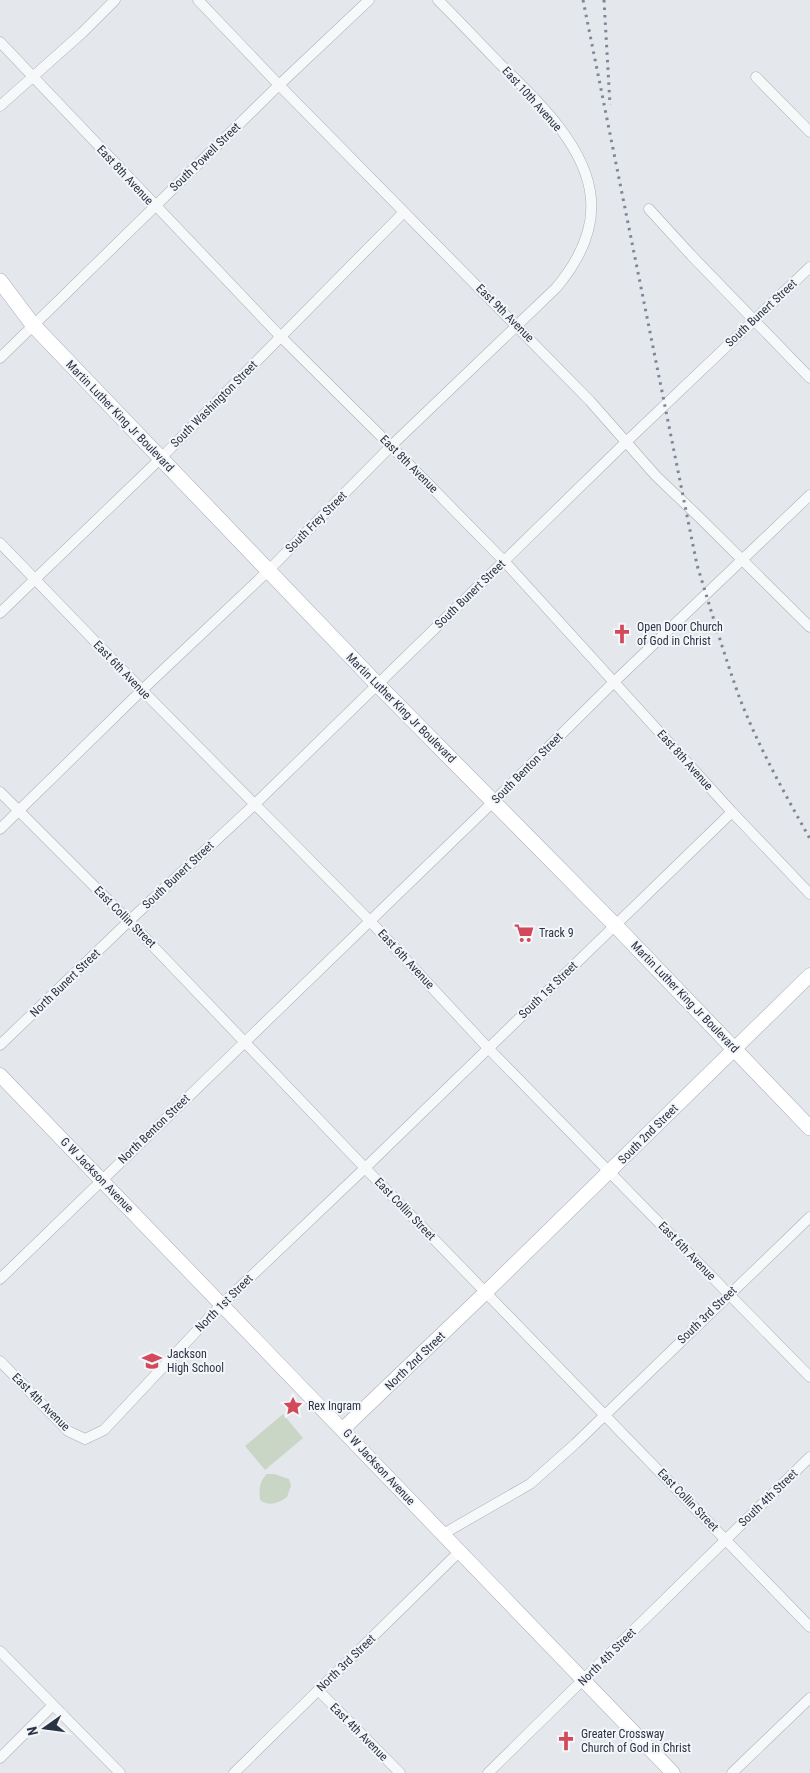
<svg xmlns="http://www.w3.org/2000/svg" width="810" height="1773" font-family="'Roboto Condensed',sans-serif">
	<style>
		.green { fill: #c9d6c5 }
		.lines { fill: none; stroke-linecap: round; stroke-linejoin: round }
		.street-casing { stroke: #a9aeb7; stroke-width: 11 }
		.secondary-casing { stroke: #a9aeb7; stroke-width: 15 }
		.primary-casing { stroke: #a3abb8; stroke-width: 16 }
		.street { stroke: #f7f8fa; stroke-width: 10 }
		.secondary { stroke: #fff; stroke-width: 14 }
		.primary { stroke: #fff; stroke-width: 15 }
		.rail { stroke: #7d8696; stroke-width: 3; stroke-dasharray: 2.5 5; stroke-linecap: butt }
		.labels { text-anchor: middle; stroke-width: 4; stroke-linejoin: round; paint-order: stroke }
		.street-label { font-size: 12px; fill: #2b3445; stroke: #f4f6f9 }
		.poi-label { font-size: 12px; fill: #2b3445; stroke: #f4f6f9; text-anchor: start }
	</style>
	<rect width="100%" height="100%" fill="#e4e7ec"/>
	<!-- green -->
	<path class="green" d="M283,1414L303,1438L265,1470L245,1446Z
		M267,1474H274L289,1479L291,1486L287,1497C279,1503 269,1507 260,1500C259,1491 259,1481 267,1474Z"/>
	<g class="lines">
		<defs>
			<path id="street" d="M198,0L279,85L590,401L656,476L697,515L810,627
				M0,42L281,337L391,446L504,561L732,812L810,894
				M756,77L810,132
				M0,106L82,33L115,0
				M649,209L691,255L810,378
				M0,358L279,85L369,0
				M0,543L142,690L370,921L488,1048L810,1377
				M0,613L161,458L404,212
				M0,792L129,921L365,1168L810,1627
				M0,829L142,690L268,571L391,446L556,288C577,263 594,233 591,199C587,146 535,98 499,63C479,42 459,21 438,0
				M0,1045L129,921L254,805L626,442L810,267
				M0,1279L494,801L614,682L810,495
				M0,1361L68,1431L85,1439L104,1430L221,1305L365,1168L732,812
				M443,1534L530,1484L575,1444L810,1217
				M0,1651L120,1773
				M318,1690L400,1773
				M0,1758L53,1705
				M234,1773L459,1552
				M488,1773L810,1457
				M732,1773L810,1698"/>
			<path id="secondary" d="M0,1075L673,1773
				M343,1429L486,1292L810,975"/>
			<path id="primary" d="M0,281L33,325L377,684L615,925L810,1128"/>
		</defs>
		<!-- street casing -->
		<use href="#street" class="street-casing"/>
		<!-- secondary casing -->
		<use href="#secondary" class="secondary-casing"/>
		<!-- primary casing -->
		<use href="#primary" class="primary-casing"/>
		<!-- street -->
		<use href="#street" class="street"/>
		<!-- secondary -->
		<use href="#secondary" class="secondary"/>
		<!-- primary -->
		<use href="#primary" class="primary"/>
		<!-- rail -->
		<path class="rail" d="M583,0L697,565C711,610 724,655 740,699C759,748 785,794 810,839
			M604,0L610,105"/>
	</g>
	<!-- icons -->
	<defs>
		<symbol id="church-bare" viewBox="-9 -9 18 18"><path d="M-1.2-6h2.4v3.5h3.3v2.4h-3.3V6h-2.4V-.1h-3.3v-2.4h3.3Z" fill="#d1495b" stroke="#f4f6f9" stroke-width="2.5" paint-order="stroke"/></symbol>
		<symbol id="supermarket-bare" viewBox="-9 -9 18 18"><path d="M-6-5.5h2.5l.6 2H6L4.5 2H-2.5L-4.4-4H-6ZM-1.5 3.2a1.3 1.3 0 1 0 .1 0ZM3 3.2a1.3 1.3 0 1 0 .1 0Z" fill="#d1495b" stroke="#f4f6f9" stroke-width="2.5" paint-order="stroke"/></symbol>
		<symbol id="school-bare" viewBox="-9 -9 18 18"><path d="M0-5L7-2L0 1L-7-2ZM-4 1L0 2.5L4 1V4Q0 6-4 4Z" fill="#d1495b" stroke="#f4f6f9" stroke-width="2.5" paint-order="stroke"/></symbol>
		<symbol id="sight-bare" viewBox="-9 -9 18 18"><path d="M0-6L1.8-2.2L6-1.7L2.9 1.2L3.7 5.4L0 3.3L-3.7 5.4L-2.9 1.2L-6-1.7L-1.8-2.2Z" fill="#d1495b" stroke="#f4f6f9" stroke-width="2.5" paint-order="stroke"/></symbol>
	</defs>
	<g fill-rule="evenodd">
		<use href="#church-bare" x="608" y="620" width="28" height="28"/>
		<use href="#supermarket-bare" x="510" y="919" width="28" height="28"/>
		<use href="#school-bare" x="138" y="1347" width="28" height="28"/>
		<use href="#sight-bare" x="279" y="1392" width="28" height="28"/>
		<use href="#church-bare" x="552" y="1727" width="28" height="28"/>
	</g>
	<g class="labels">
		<!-- street labels -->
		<g class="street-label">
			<text transform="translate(532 99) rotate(48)" y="4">East 10th Avenue</text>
			<text transform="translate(205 157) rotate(-44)" y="4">South Powell Street</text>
			<text transform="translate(125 175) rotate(47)" y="4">East 8th Avenue</text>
			<text transform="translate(505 313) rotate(45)" y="4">East 9th Avenue</text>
			<text transform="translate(761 313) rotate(-43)" y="4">South Bunert Street</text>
			<text transform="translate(214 404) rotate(-45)" y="4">South Washington Street</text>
			<text transform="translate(120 416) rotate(46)" y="4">Martin Luther King Jr Boulevard</text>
			<text transform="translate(409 464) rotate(45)" y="4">East 8th Avenue</text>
			<text transform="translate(316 522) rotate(-45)" y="4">South Frey Street</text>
			<text transform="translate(470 594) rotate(-44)" y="4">South Bunert Street</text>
			<text transform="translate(122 670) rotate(46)" y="4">East 6th Avenue</text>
			<text transform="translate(401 708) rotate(45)" y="4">Martin Luther King Jr Boulevard</text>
			<text transform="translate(685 760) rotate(48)" y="4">East 8th Avenue</text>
			<text transform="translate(527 768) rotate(-45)" y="4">South Benton Street</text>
			<text transform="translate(178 875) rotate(-43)" y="4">South Bunert Street</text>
			<text transform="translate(125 917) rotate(45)" y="4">East Collin Street</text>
			<text transform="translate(406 959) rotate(47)" y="4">East 6th Avenue</text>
			<text transform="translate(65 983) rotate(-44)" y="4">North Bunert Street</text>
			<text transform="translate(548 990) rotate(-44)" y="4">South 1st Street</text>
			<text transform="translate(685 997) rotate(46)" y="4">Martin Luther King Jr Boulevard</text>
			<text transform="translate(154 1129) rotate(-44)" y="4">North Benton Street</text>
			<text transform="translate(648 1134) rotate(-45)" y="4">South 2nd Street</text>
			<text transform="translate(97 1175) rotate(46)" y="4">G W Jackson Avenue</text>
			<text transform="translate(405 1209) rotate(46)" y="4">East Collin Street</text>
			<text transform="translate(687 1251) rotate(46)" y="4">East 6th Avenue</text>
			<text transform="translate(224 1303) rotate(-45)" y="4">North 1st Street</text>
			<text transform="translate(707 1315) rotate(-44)" y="4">South 3rd Street</text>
			<text transform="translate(415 1361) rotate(-44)" y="4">North 2nd Street</text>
			<text transform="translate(41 1402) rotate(45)" y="4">East 4th Avenue</text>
			<text transform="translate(379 1467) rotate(47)" y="4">G W Jackson Avenue</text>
			<text transform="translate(768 1498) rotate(-44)" y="4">South 4th Street</text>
			<text transform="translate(688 1500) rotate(46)" y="4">East Collin Street</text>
			<text transform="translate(607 1657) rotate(-45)" y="4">North 4th Street</text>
			<text transform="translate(346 1663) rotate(-44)" y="4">North 3rd Street</text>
			<text transform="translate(359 1732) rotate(45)" y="4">East 4th Avenue</text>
		</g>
		<!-- poi labels -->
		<g class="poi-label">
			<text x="637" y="631">Open Door Church<tspan x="637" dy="14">of God in Christ</tspan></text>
			<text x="539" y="937">Track 9</text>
			<text x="167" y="1358">Jackson<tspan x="167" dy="14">High School</tspan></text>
			<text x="308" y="1410">Rex Ingram</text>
			<text x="581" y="1738">Greater Crossway<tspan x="581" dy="14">Church of God in Christ</tspan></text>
		</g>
	</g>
	<!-- north arrow -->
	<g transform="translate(45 1728) rotate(256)" stroke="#f4f6f9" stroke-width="4" paint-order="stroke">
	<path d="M0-4L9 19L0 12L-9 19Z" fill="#2b3445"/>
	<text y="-8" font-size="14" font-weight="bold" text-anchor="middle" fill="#2b3445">N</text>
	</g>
</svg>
